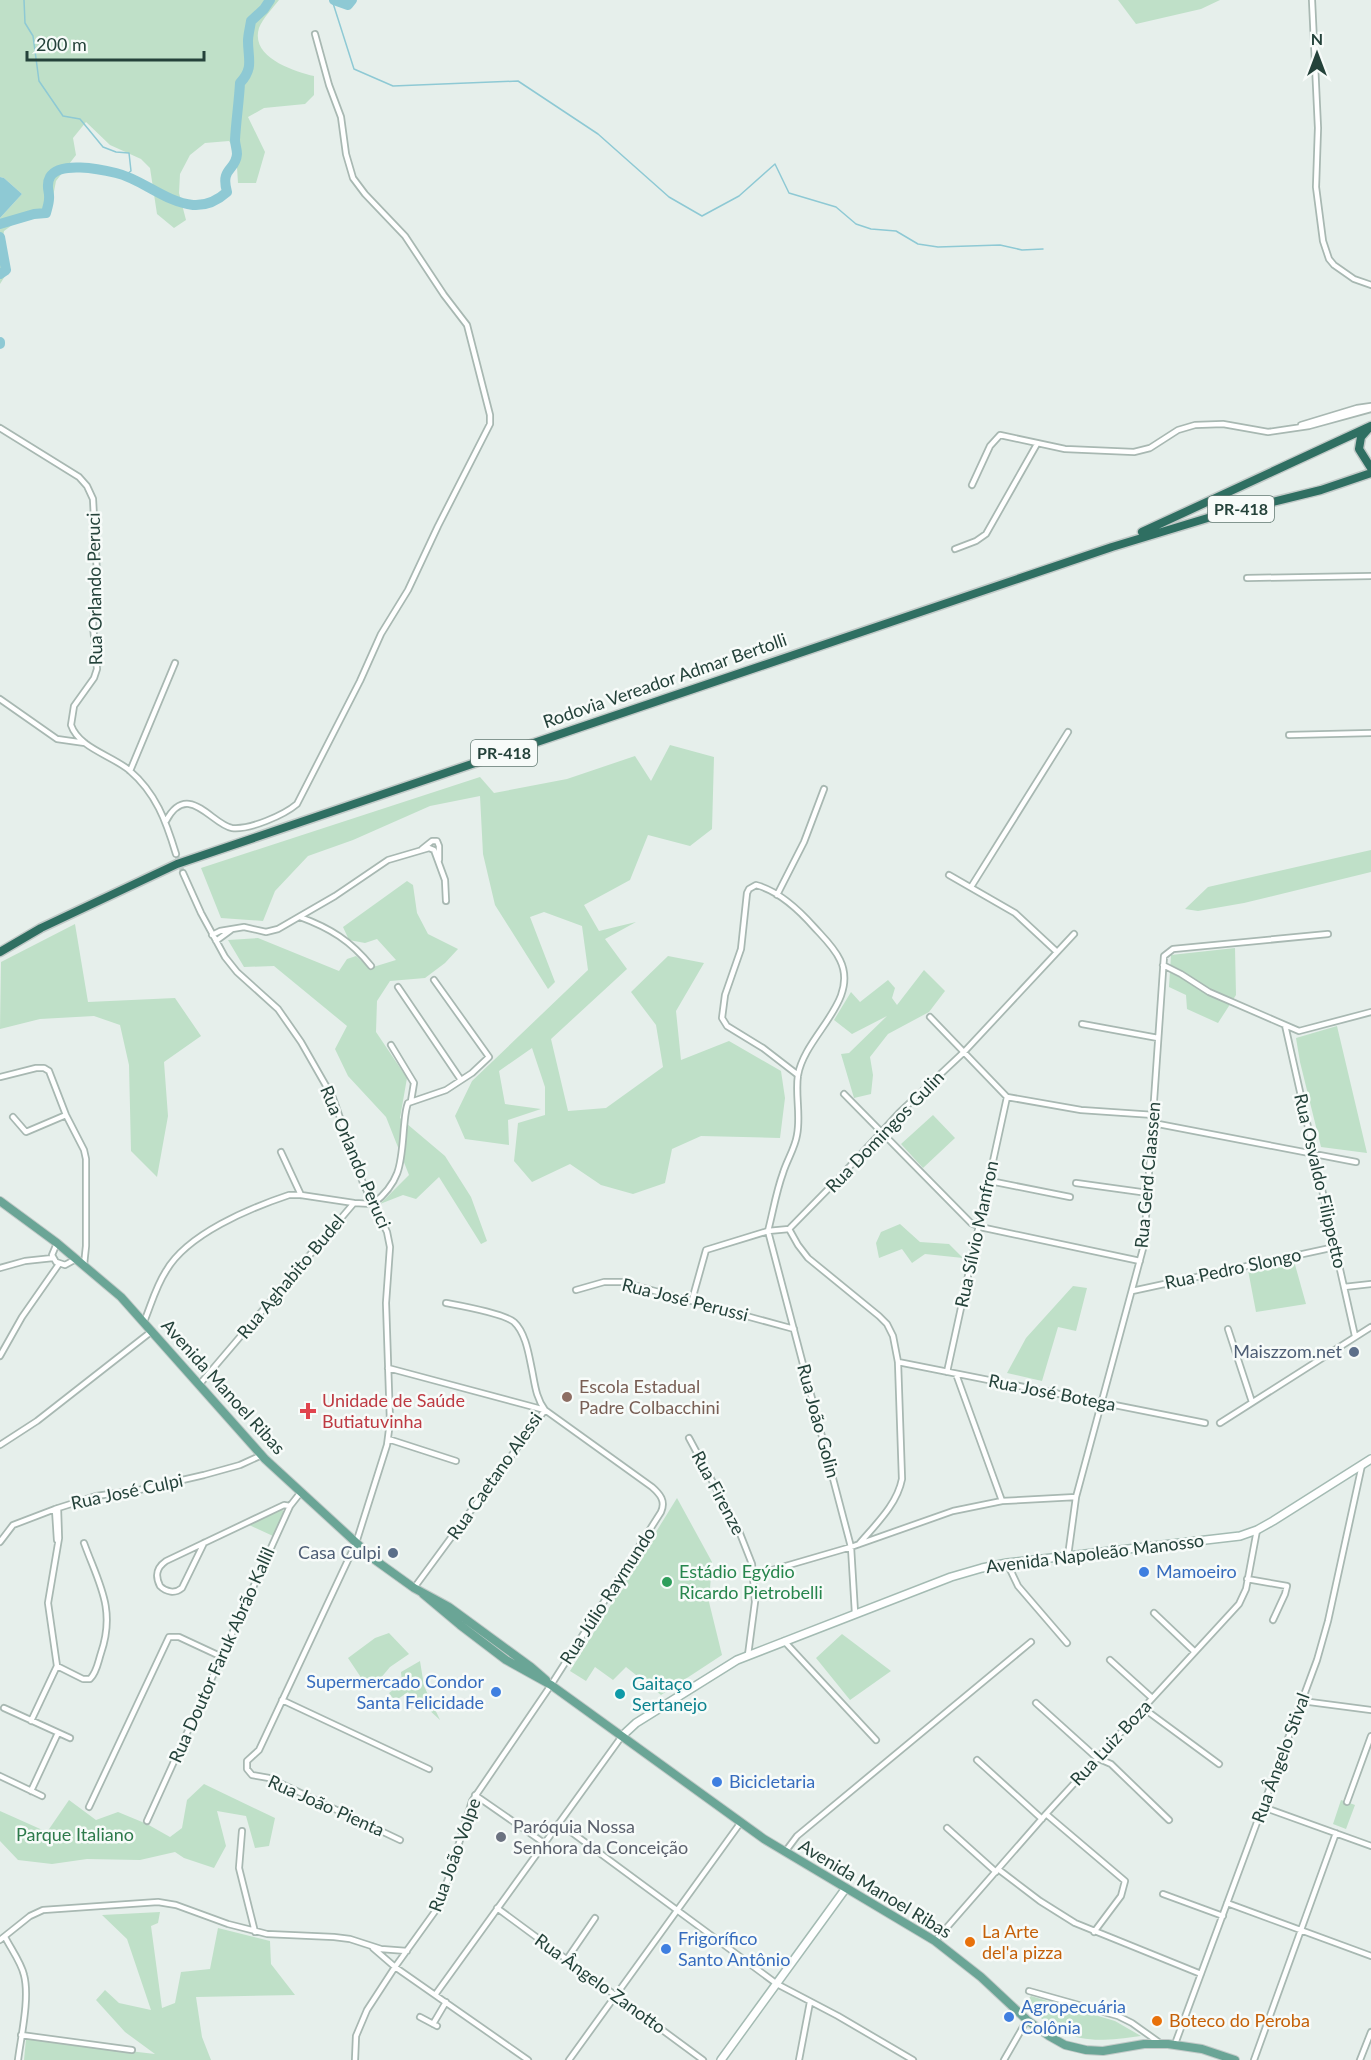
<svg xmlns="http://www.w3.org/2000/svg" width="1371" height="2060" font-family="Lato,sans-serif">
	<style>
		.green { fill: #bfe0c8 }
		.water { fill: #8ec9d4 }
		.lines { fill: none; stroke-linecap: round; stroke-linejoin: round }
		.stream { stroke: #8ec9d4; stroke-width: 1.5 }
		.river { stroke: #8ec9d4; stroke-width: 10 }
		.street-tunnel { stroke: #bfccc8; stroke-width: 4.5; stroke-dasharray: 4.5 2; stroke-linecap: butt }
		.street-casing { stroke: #a8b8b2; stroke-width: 8 }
		.secondary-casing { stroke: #a4bbb3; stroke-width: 10 }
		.primary-casing { stroke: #c2cac8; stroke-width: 10 }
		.highway-casing { stroke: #c2cac8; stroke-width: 11 }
		.street { stroke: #fff; stroke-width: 4.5 }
		.secondary { stroke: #fff; stroke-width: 7 }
		.primary { stroke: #6aa596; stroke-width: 8 }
		.highway { stroke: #2f6f62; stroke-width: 8 }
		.service-dot { fill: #5c6f8a; stroke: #f7fbf9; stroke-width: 2 }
		.education-dot { fill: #8d6e63; stroke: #f7fbf9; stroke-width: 2 }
		.health-dot { fill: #e0444e; stroke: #f7fbf9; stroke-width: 2 }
		.shop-dot { fill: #3f7fe0; stroke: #f7fbf9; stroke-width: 2 }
		.leisure-dot { fill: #2e9e5b; stroke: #f7fbf9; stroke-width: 2 }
		.culture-dot { fill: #0f9aa8; stroke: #f7fbf9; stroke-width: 2 }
		.worship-dot { fill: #6b7280; stroke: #f7fbf9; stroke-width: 2 }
		.food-dot { fill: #e8710a; stroke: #f7fbf9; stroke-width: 2 }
		.labels { text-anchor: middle; stroke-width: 5; stroke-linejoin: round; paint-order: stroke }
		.shield { fill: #f7fbf9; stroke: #637a73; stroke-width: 1.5 }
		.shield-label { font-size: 16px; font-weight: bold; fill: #24423a }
		.street-label { font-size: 18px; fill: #24423a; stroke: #f7fbf9 }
		.service-label { font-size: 18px; fill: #4e5e75; stroke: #f7fbf9; text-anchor: end }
		.education-label { font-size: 18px; fill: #785e54; stroke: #f7fbf9; text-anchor: start }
		.health-label { font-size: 18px; fill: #be3a42; stroke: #f7fbf9; text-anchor: start }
		.leisure-label { font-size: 18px; fill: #27864d; stroke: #f7fbf9; text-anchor: start }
		.shop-label { font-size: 18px; fill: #366cbe; stroke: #f7fbf9; text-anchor: start }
		.culture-label { font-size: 18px; fill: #0d838f; stroke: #f7fbf9; text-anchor: start }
		.worship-label { font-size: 18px; fill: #5b616d; stroke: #f7fbf9; text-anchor: start }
		.park-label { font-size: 18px; fill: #2d7a4b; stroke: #f7fbf9 }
		.food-label { font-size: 18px; fill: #c56008; stroke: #f7fbf9; text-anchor: start }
	</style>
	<rect width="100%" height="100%" fill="#e6efeb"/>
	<!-- green -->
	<path class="green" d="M0,0H279C273,8 263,18 259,28C250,57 293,71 314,76V95L305,104L264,108L248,117L265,152L256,183H238L236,151L229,141L205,143L190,155L180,174L179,193L186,220L174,228L157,214L150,168L141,159L110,145L86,122L73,138L76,155L56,181L50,212L19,220L4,231L2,244L10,268L0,284V218L22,194L4,178L0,177Z
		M1118,0H1220L1201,9L1136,24Z
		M670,745L714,757L712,829L690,846L648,835L630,880L584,905L599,931L636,922L605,939L627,969L551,1039L568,1111L606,1108L663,1067L656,1025L631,992L668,956L704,963L676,1011L681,1060L729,1041L781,1071L785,1098L780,1138L701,1136L672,1149L665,1183L633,1194L601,1185L570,1164L532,1182L514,1161L518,1123L545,1115V1087L532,1048L499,1071L505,1104L541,1109L508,1120L509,1145L465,1139L455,1116L472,1081L588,970L582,926L544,912L530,917L555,982L548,989L495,905L483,854L480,796L430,806L353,840L308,856L275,891L263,921L221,918L201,868L480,777L494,793L567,779L635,756L651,781Z
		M1371,850V872L1244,903L1198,911L1185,909L1208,887Z
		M407,881L413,885L417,913L428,934L458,949L445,963L425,978L390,981L377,1001L376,1032L407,1078L400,1118L445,1156L471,1197L487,1241L481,1244L439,1177L416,1199L403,1195L380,1204L409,1175L386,1117L348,1076L335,1049L347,1026L274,966L244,967L228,940L258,938L339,971L347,959L356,956L370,968L396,960L377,939L365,943L349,940L343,927Z
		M75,924L88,1002L175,998L201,1036L164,1062L168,1116L157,1177L131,1151L129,1065L120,1025L94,1016L40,1019L0,1029L1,962Z
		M1235,948L1236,995L1218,1023L1187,1009L1186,995L1169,987L1171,955Z
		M924,970L945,991L929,1012L888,1034L870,1057L873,1075L871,1094L854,1098L841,1054L849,1053L887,1016L852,1034L834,1020L851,992L860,1002L888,980L895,988L892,998L897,1005Z
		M1337,1026L1367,1153L1321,1147L1300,1062L1296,1038Z
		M933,1115L955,1138L923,1168L901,1144Z
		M900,1224L920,1242L949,1244L963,1258L925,1254L912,1263L902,1249L879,1258L876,1243L881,1232Z
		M1294,1261L1306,1304L1256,1312L1248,1270Z
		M1073,1286L1087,1288L1076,1331L1058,1327L1042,1381L1007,1373L1026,1338Z
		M677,1498L712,1562L709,1602L722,1655L661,1695L626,1667L613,1680L595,1667L586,1681L570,1671Z
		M281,1508L284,1512L273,1536L247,1524Z
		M389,1633L409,1654L390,1667L374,1686L364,1682L348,1658L375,1638Z
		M842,1634L891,1671L850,1700L816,1658Z
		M420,1661L424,1686L440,1720L427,1708L413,1704L408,1692L395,1701L389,1693L402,1683L401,1672Z
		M204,1784L275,1818L269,1846L255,1848L246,1816L217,1811L226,1846L214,1868L184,1858L175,1852L140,1860L87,1859L52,1864L18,1860L0,1841V1811L47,1832L69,1800L96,1820L118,1812L147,1824L170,1837L182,1828L187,1800Z
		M1341,1800L1355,1805L1346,1829L1333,1824Z
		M160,1912L158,1923L151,1926L162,2008L175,2003L181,1972L210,1969L218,1928L270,1941L271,1964L295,1995L196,1997L202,2037L211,2060H24L26,2039L155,2054L125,2032L96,2000L105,1990L119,2003L151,2010L127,1939L102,1915Z
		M1031,1996L1115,2021L1141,2036C1085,2044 1067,2042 1024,2004Z"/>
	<!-- water -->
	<path class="water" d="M0,177L4,178L22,194L0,218Z"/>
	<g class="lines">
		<!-- stream -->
		<path class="stream" d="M24,0L25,23L33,36L39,81L63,116L80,119L103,147L116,152L129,153L131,171L124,176
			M332,0L354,69L393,86L518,81L598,134L669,197L702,216L739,196L775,164L789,193L836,207L856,224L871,229L896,231L918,244L938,247L1000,245L1022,250L1043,249"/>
		<!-- river -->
		<path class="river" d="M334,0L348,5L352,0
			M0,224L34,214L46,213C47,209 49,203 49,199C50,191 45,186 50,177C59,161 100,169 116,173C142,179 165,202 193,205C207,206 217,201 227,192C220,167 236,171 237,154C237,149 235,144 235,140C236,121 239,102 240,83C254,68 248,59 248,41C248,35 250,28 251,21L264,9L270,0
			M0,237L6,270L0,274
			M0,342V344"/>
		<!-- street-tunnel -->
		<path class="street-tunnel" d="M176,854L183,873"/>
		<defs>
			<path id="street" d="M1312,0L1318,128L1316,187L1323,241L1329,259L1334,265L1354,279L1371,285
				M1301,425L1357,408L1371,406
				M0,428L79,477L87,486L93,499L97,574L93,626L97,669L94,678L74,706L71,725C79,748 111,755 129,770C156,793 166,821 176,854
				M972,485L990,446L1000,435L1065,449L1134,452L1150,448L1178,430L1195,425L1223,424L1268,432L1309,426L1371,409
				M955,549L976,541L986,534L1037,444
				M1247,578L1371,576
				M0,699L57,739L85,743
				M1289,735L1371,733
				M130,771L175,663
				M166,821C188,780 212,825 232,828C250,830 284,815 297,804L360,681L381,634L408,590L438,526L490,424V415L467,325L444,295L405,236L365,194L353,178L346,154L341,117L329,85L315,34
				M422,849L432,841H437L439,846V860
				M183,873L201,913L225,957L237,972L278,1009L301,1042L333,1098L363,1183L387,1232L390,1247L386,1303L390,1422L387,1445L356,1543L259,1750L247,1761V1769L252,1775L269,1778L400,1840
				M949,875L1015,913L1057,952
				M971,887L1068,732
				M777,895L804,842L824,789
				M300,917C330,928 351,941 371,966
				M212,935L220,931L244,927L266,932L278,929L335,896L388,860L429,848L434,850L445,880L446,901
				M216,941L231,930
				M1163,965L1181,974L1209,992L1299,1031L1371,1012
				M398,987L461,1080
				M930,1017L1007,1097L1081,1110L1154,1115
				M1082,1024L1158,1038
				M1285,1025L1355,1336
				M391,1045L414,1083L411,1101
				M798,1075L763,1048L727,1026L722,1018L725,995L741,949L747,893L749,889L756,885C779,891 799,910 814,927C823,937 834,947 840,960C860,1001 805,1035 798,1075C795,1095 801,1115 797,1135C795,1148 787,1160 783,1173C776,1192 773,1212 768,1231L851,1547L855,1613
				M0,1077L36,1068H44L49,1071L66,1115L84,1150L86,1159V1246L84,1265
				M844,1094L971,1223L980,1227L1140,1261
				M13,1117L26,1132L66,1115
				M1153,1123L1356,1162
				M281,1152L301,1195
				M990,1181L1070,1197
				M1076,1183L1148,1193
				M789,1229L798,1245L808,1258L879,1316L887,1324L893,1336L898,1362L902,1479C897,1505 875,1525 859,1544
				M57,1243L52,1255L56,1262L65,1265L76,1259
				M0,1268L25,1261L53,1258
				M1344,1287L1371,1284
				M576,1290L604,1282H622L794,1329
				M1132,1291L1335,1247
				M692,1300L706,1250L768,1231L789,1229L840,1177L899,1113L964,1052L1074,934
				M144,1322C151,1305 156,1286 166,1271C187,1234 250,1208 289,1195H301L354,1203
				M1228,1329L1252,1402
				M0,1356L22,1317L59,1264
				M898,1362L1205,1423
				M947,1372L1007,1097
				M956,1374L1002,1501
				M199,1385L354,1203L373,1204C402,1181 401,1162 404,1127C405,1119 405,1111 408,1103L446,1090L472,1073L489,1057L434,980
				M1220,1423L1371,1327
				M689,1438L739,1531L752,1564L755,1602L748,1655
				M388,1439L456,1461
				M0,1445L37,1421L152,1331
				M55,1509L57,1540
				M0,1542L13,1525L55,1509L96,1496L139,1490L204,1475L240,1465L262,1455
				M204,1543L182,1588C175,1594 166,1592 160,1586C155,1576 156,1568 166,1561L284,1505L290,1506
				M1068,1556L1076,1497L1144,1245L1164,956L1173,949L1328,934
				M1007,1563L1018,1586L1067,1643
				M755,1575L851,1547L953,1511L1002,1501L1076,1497
				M1247,1579L1287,1586L1285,1594L1273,1620
				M414,1588L545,1410C536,1398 535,1385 532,1370C529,1356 526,1333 514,1322C503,1313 462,1306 446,1303
				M1154,1613L1195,1652
				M784,1641L876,1740
				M1110,1660L1152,1698
				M57,1666L83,1679H90C97,1672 98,1662 101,1653C116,1609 99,1584 84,1543
				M282,1700L429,1769
				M1302,1701L1371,1710
				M1036,1703L1097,1758L1111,1764L1169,1820
				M4,1708L70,1738
				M1143,1708L1219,1764
				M31,1721L57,1666L48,1603L59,1538L58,1508
				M977,1760L1042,1819
				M0,1776L42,1796
				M31,1791L58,1733
				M475,1795L544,1843
				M1347,1802L1371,1736
				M89,1807L169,1637H179L222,1657
				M1263,1807L1371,1846
				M1046,1814L1125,1881L1121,1896L1094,1932
				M147,1821L290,1506L301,1492
				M559,1823L777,1984L838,2016L913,2060
				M947,1828L996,1872
				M242,1831L239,1868L255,1932
				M785,1852L797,1836L1031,1642
				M998,1869L1040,1901L1075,1923L1201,1974
				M1163,1894L1223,1916
				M1227,1903L1371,1956
				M497,1908L703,2060
				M5,1937C11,1949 21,1962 24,1975C30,1998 21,2036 18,2060
				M0,1940L30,1916L43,1910L158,1902L176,1905L228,1924L267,1934L334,1937L350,1939L381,1949L407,1951
				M935,1941L1046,1814L1239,1604L1246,1589L1257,1530
				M373,1948L395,1967L528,2060
				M567,1959L595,1918
				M1029,1991L1118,2016L1132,2023L1160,2043
				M435,1995L622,1736
				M420,2017L437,2026
				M433,2024L446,2002
				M21,2035L132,2050
				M1175,2044L1317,1660L1328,1621L1362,1465
				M355,2060L356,2036L367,2010L395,1967L436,1910L448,1879L472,1801L551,1685L661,1512C666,1501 660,1494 652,1487L545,1410L388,1368
				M569,2060L741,1822
				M799,2060L810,2002
				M1004,2060L1027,2020
				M1254,2060L1336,1833
				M1360,2060L1371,2032"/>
			<path id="secondary" d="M622,1736L636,1723L737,1660L951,1577L982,1568L1007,1563L1240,1536L1257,1530L1273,1521L1371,1459
				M721,2060L846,1888"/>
			<path id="primary" d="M0,1201L57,1243L121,1297L265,1459L375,1560L414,1588L449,1607L531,1667L546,1680
				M423,1594L460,1625L506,1660L551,1685L764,1839L935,1941L981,1977L1027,2020L1049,2036L1065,2045L1086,2050L1103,2051L1144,2044H1168L1202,2049L1235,2060"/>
			<path id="highway" d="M1368,429L1361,437L1359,449L1371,468
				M1142,532L1371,426
				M0,952L41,928L177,864L1112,547L1211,517L1321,490L1371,473"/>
		</defs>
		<!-- street casing -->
		<use href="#street" class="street-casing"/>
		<!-- secondary casing -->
		<use href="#secondary" class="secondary-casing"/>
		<!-- primary casing -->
		<use href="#primary" class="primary-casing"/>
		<!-- highway casing -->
		<use href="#highway" class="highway-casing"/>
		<!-- street -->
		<use href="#street" class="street"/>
		<!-- secondary -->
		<use href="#secondary" class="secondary"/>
		<!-- primary -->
		<use href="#primary" class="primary"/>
		<!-- highway -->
		<use href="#highway" class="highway"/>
	</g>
	<!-- markers -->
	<g class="service-dot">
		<circle cx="1354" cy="1352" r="6"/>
		<circle cx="393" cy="1553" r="6"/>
	</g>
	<circle class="education-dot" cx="567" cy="1397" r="6"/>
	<path class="health-dot" d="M305 1402h6v6h6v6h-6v6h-6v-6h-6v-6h6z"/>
	<g class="shop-dot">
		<circle cx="1144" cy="1572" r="6"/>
		<circle cx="496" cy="1692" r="6"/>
		<circle cx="717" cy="1782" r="6"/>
		<circle cx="666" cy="1949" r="6"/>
		<circle cx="1009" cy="2017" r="6"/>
	</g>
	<circle class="leisure-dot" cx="667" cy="1582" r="6"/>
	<circle class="culture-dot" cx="620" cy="1694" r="6"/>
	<circle class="worship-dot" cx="501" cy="1837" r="6"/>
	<g class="food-dot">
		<circle cx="970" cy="1942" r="6"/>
		<circle cx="1157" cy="2021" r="6"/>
	</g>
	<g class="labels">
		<!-- shield labels -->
		<g class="shield">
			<rect x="1208" y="496" width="66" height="26" rx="4.5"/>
			<rect x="471" y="740" width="66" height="26" rx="4.5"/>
		</g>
		<g class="shield-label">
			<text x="1241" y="515">PR-418</text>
			<text x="504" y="759">PR-418</text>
		</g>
		<!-- street labels -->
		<g class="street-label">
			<text transform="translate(95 589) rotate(-91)" y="6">Rua Orlando Peruci</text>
			<text transform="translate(665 681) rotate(-19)" y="6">Rodovia Vereador Admar Bertolli</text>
			<text transform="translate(885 1132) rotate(-46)" y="6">Rua Domingos Gulin</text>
			<text transform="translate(355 1157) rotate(67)" y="6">Rua Orlando Peruci</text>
			<text transform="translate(1148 1175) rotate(-85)" y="6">Rua Gerd Claassen</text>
			<text transform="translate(1320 1181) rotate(77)" y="6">Rua Osvaldo Filippetto</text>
			<text transform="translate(977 1234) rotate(-78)" y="6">Rua Sílvio Manfron</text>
			<text transform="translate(1233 1269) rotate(-12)" y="6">Rua Pedro Slongo</text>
			<text transform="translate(291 1277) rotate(-50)" y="6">Rua Aghabito Budel</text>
			<text transform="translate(685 1300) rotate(14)" y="6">Rua José Perussi</text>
			<text transform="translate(223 1387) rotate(48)" y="6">Avenida Manoel Ribas</text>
			<text transform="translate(1052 1393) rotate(11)" y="6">Rua José Botega</text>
			<text transform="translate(818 1421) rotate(75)" y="6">Rua João Golin</text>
			<text transform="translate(495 1476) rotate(-55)" y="6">Rua Caetano Alessi</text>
			<text transform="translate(127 1492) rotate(-12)" y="6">Rua José Culpi</text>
			<text transform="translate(718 1493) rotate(62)" y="6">Rua Firenze</text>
			<text transform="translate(1095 1554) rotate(-7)" y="6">Avenida Napoleão Manosso</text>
			<text transform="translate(608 1596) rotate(-57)" y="6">Rua Júlio Raymundo</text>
			<text transform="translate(222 1655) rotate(-66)" y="6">Rua Doutor Faruk Abrão Kallil</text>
			<text transform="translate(1111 1743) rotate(-47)" y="6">Rua Luiz Boza</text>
			<text transform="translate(1281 1758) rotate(-70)" y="6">Rua Ângelo Stival</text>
			<text transform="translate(326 1806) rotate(24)" y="6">Rua João Pienta</text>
			<text transform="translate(455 1855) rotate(-70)" y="6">Rua João Volpe</text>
			<text transform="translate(875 1889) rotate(31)" y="6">Avenida Manoel Ribas</text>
			<text transform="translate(600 1984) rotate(36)" y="6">Rua Ângelo Zanotto</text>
		</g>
		<!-- service labels -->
		<g class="service-label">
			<text x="1342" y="1358">Maiszzom.net</text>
			<text x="381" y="1559">Casa Culpi</text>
		</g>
		<!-- education labels -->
		<g class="education-label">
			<text x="579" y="1393">Escola Estadual<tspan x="579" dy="21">Padre Colbacchini</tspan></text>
		</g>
		<!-- health labels -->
		<g class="health-label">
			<text x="322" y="1407">Unidade de Saúde<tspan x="322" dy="21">Butiatuvinha</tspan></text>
		</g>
		<!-- leisure labels -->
		<g class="leisure-label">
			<text x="679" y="1578">Estádio Egýdio<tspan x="679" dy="21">Ricardo Pietrobelli</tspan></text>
		</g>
		<!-- shop labels -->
		<g class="shop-label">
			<text x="1156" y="1578">Mamoeiro</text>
			<text x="484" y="1688" text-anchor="end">Supermercado Condor<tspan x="484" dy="21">Santa Felicidade</tspan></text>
			<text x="729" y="1788">Bicicletaria</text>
			<text x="678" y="1945">Frigorífico<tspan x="678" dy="21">Santo Antônio</tspan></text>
			<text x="1021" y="2013">Agropecuária<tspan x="1021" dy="21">Colônia</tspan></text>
		</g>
		<!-- culture labels -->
		<g class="culture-label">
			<text x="632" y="1690">Gaitaço<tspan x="632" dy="21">Sertanejo</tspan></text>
		</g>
		<!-- worship labels -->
		<g class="worship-label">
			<text x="513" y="1833">Paróquia Nossa<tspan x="513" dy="21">Senhora da Conceição</tspan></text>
		</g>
		<!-- park labels -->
		<g class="park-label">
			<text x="75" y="1841">Parque Italiano</text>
		</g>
		<!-- food labels -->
		<g class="food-label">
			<text x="982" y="1938">La Arte<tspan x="982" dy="21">del'a pizza</tspan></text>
			<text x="1169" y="2027">Boteco do Peroba</text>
		</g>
	</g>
	<!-- north arrow -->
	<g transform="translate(1317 54)" stroke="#f7fbf9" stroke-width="4.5" paint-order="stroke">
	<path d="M0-4.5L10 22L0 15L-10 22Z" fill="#24423a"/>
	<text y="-9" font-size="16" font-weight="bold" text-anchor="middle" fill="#24423a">N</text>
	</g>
	<!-- scale -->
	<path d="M27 51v9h177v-9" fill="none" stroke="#24423a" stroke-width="3"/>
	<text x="36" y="51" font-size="18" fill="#24423a" stroke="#f7fbf9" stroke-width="4.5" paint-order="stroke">200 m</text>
</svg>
